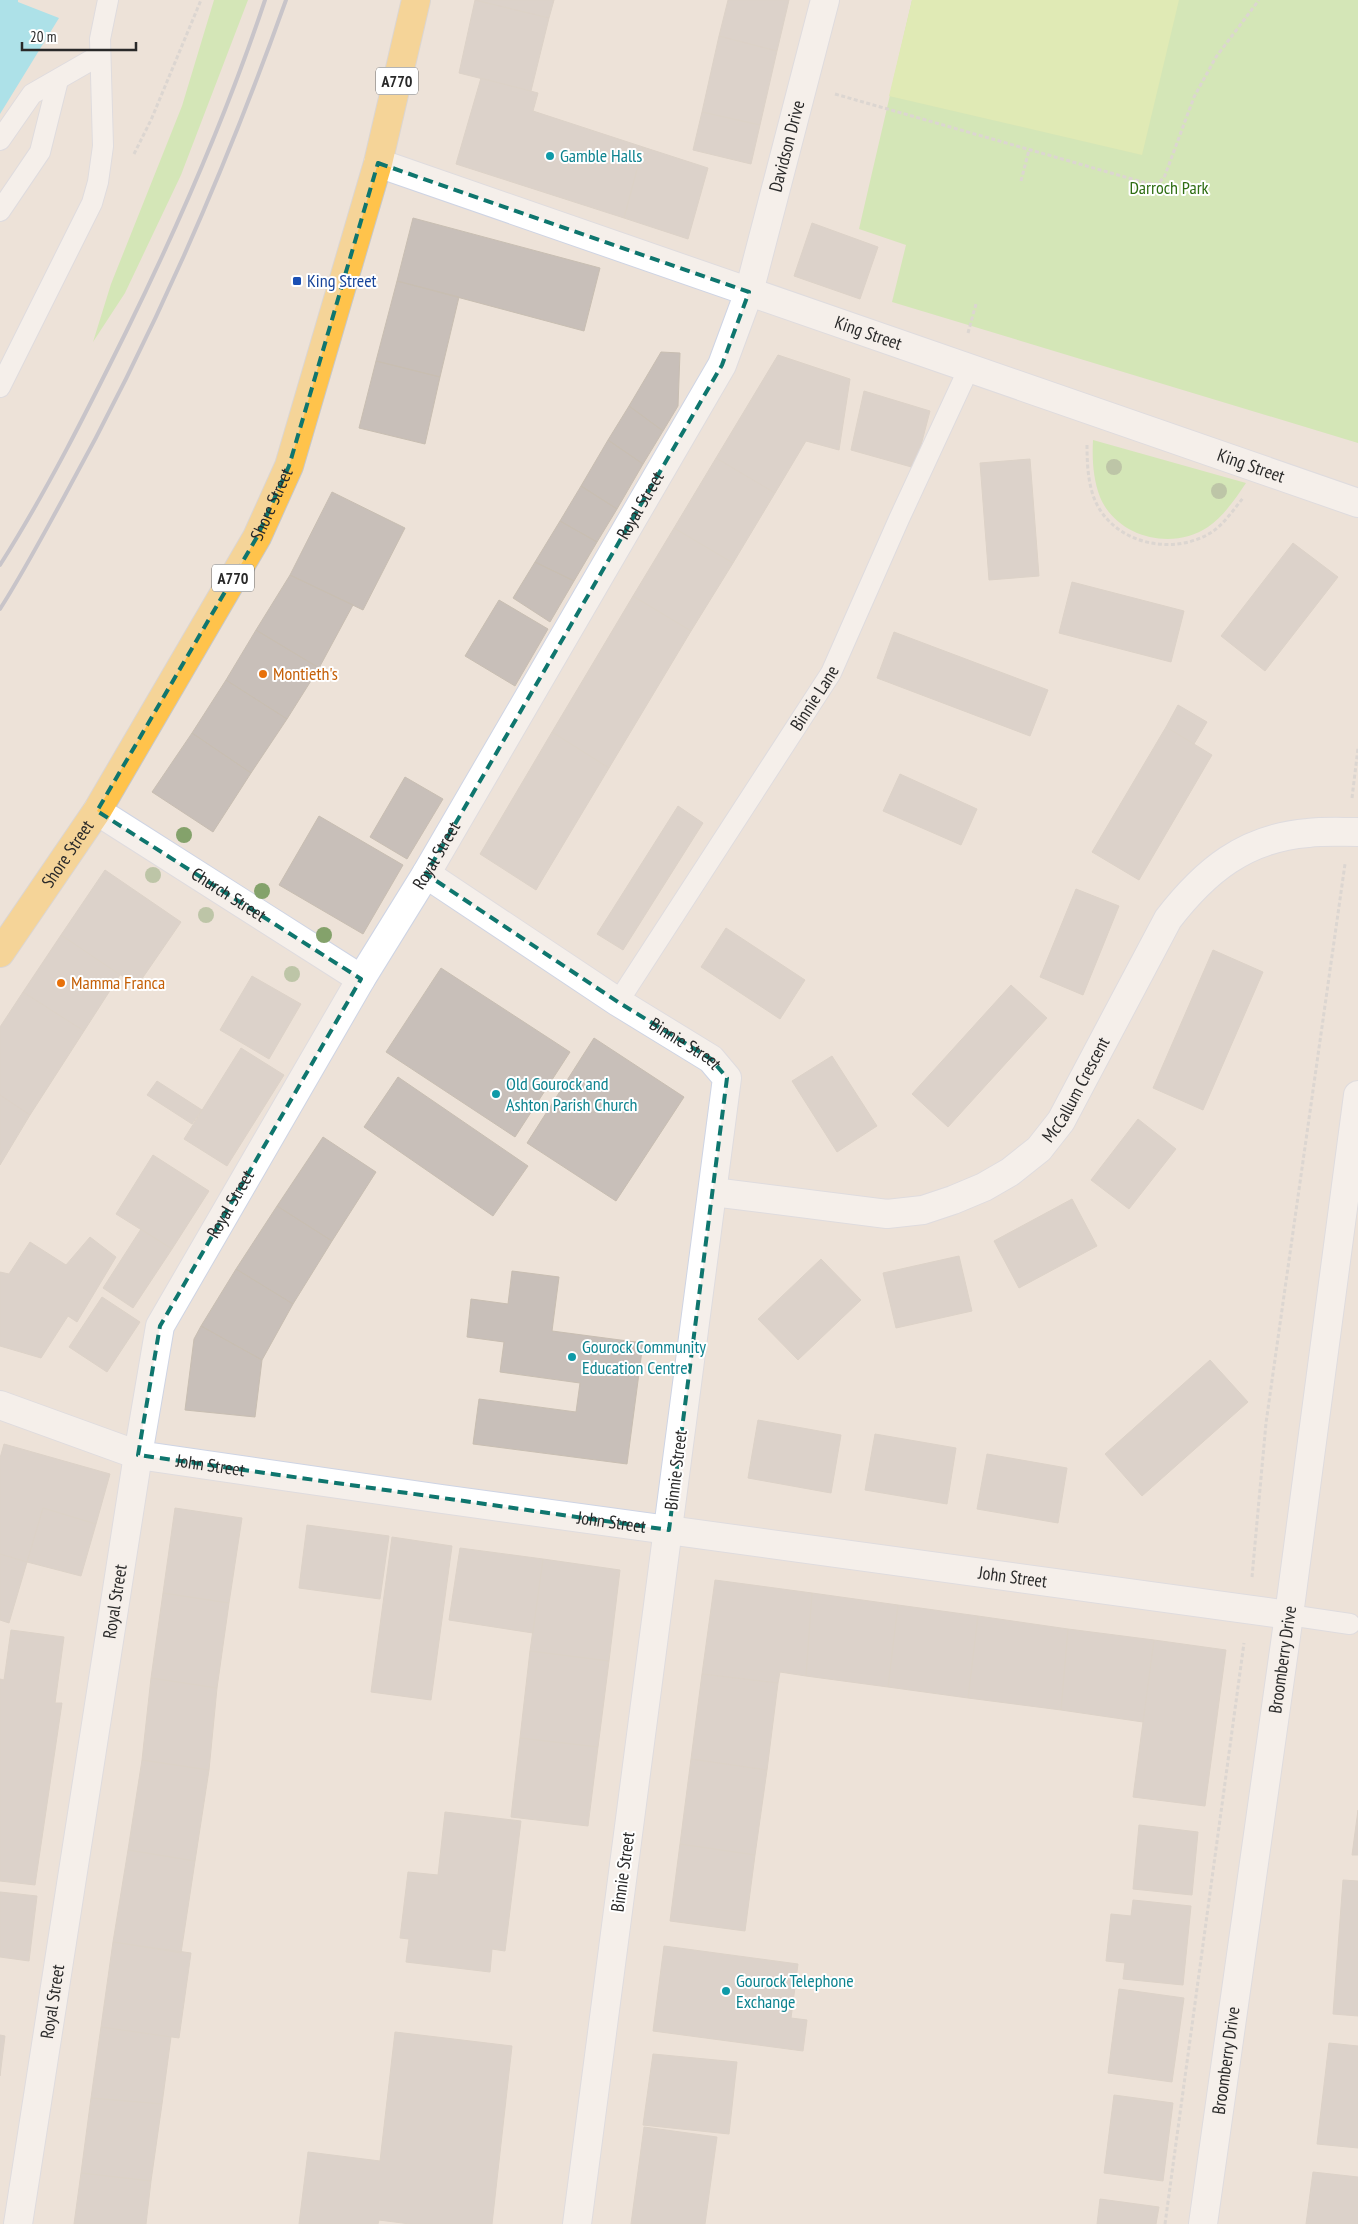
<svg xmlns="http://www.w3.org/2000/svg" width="1358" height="2224" font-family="'PT Sans Narrow',sans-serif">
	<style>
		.green { fill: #b7ea8e }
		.pitch { fill: #d0f389 }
		.water { fill: #5fe1fb }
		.building { fill: #c8bfb9; stroke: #c8beb2 }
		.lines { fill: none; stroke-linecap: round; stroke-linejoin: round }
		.lane-casing { stroke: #ced4e4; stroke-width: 22 }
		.street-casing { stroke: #ced4e4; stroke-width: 30 }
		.primary-casing { stroke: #c7c7c7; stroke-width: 30 }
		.path { stroke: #c7c7c7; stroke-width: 3; stroke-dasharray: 4 2.5; stroke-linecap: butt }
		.lane { stroke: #fff; stroke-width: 20 }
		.street { stroke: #fff; stroke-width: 28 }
		.primary { stroke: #ffc34b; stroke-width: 28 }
		.rail { stroke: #9ba1b5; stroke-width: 4 }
		.tree { fill: #84a26b }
		.marked { fill: none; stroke: #0f766e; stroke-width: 4; stroke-dasharray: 10 6; stroke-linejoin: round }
		.culture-dot { fill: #0f9aa8; stroke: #fff; stroke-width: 2 }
		.transit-dot { fill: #1a4fb4; stroke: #fff; stroke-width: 2 }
		.food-dot { fill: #e8710a; stroke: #fff; stroke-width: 2 }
		.labels { text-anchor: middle; stroke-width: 4; stroke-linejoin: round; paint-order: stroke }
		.shield { fill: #fff; stroke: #696969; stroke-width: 1 }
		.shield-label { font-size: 16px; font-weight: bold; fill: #292929 }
		.street-label { font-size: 18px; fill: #292929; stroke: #fff }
		.culture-label { font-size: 18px; fill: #0d838f; stroke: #fff; text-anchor: start }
		.park-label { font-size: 18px; fill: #2e6d12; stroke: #fff }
		.transit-label { font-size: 18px; fill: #164399; stroke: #fff; text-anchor: start }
		.food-label { font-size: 18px; fill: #c56008; stroke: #fff; text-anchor: start }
	</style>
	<rect width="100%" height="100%" fill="#ede2d8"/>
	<!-- green -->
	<path class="green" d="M214,0H248L181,175L125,293L93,342L111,284L182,106Z
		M912,0H1358V443L892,302L906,245L859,229Z
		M1093,440L1246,483C1236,498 1223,517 1208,527C1173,551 1117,538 1100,497C1093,479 1092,458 1093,440Z"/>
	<!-- pitch -->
	<path class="pitch" d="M912,0H1179L1142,155L889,96Z"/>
	<!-- water -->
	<path class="water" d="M0,0H18V2L59,18L0,114Z"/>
	<!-- building -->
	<path class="building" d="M475,0H554L549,18Z
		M475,0L549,18L531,91L459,73Z
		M728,0H789L777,51L719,36Z
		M719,36L777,51L760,125L702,112Z
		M481,78L538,93L533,111L643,147L624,218L456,164Z
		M702,112L760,125L751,164L693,150Z
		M643,147L708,168L688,239L624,218Z
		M413,218L600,268L584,331L397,281Z
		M812,223L878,247L860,299L794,276Z
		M397,281L459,297L440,377L376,361Z
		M661,352L680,353L678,406L663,431L629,406Z
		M778,355L850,379L839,450L806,441L775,493L716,458Z
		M376,361L440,377L425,444L359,428Z
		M864,391L930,411L915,468L851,450Z
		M629,406L663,431L643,464L608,440Z
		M608,440L643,464L617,509L581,486Z
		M716,458L775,493L733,563L674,528Z
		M1030,459L1039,576L989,580L980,463Z
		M581,486L617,509L597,542L560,521Z
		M332,492L405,528L363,610L290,575Z
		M560,521L597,542L574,581L535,562Z
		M674,528L733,563L691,631L633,596Z
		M1293,543L1338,577L1265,671L1221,636Z
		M535,562L574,581L550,622L513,598Z
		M290,575L353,605L319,668L256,630Z
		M1072,582L1184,611L1171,662L1059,633Z
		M633,596L691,631L609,768L552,732Z
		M499,600L548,629L515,686L465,656Z
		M256,630L319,668L287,719L226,680Z
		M894,632L1048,690L1030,736L877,678Z
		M226,680L287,719L251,773L192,733Z
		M1178,705L1207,722L1194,744L1166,727Z
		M1166,727L1212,755L1139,880L1092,852Z
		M552,732L609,768L536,890L480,854Z
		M192,733L251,773L213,832L152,792Z
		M900,774L977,809L961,845L883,811Z
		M405,777L443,799L407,859L370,837Z
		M678,806L703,823L623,950L597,934Z
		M319,816L403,865L363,934L279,885Z
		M105,870L181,922L137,986L61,935Z
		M1076,889L1119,906L1083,995L1040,977Z
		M726,928L805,980L780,1019L701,967Z
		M61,935L120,975L84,1031L23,992Z
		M1213,950L1263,972L1203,1110L1153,1088Z
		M441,968L570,1052L515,1137L386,1052Z
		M252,976L301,1004L269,1059L220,1030Z
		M1011,985L1047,1018L948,1127L912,1094Z
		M23,992L84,1031L30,1115L0,1095V1027Z
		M594,1038L684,1097L616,1201L527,1143Z
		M241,1048L284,1075L227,1166L184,1139Z
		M832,1056L877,1126L837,1152L792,1081Z
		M398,1077L528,1166L493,1216L364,1127Z
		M157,1081L202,1110L192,1124L147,1095Z
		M0,1095L30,1115L0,1165Z
		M1138,1119L1176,1149L1129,1209L1091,1180Z
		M323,1137L376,1172L332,1241L277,1206Z
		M153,1155L209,1191L172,1249L116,1214Z
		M1072,1199L1097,1246L1019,1288L994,1241Z
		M277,1206L332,1241L293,1304L236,1269Z
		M141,1229L172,1249L133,1308L103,1288Z
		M90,1237L116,1257L77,1322L68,1316L41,1358L0,1346V1272L9,1274L30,1242L66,1265Z
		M959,1256L972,1311L896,1328L883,1273Z
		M821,1259L861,1300L798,1360L758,1319Z
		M236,1269L293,1304L262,1360L201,1326Z
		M512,1271L559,1277L552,1331L643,1343L627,1464L473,1444L479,1399L576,1412L580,1383L500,1372L504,1342L467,1337L471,1299L508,1304Z
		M102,1297L140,1322L107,1372L69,1347Z
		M201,1326L262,1360L255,1417L185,1410L194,1339Z
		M1210,1360L1248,1402L1142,1496L1105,1454Z
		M758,1420L841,1435L831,1493L748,1478Z
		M875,1434L956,1448L947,1504L865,1490Z
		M4,1444L110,1474L96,1524L43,1508L27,1562L0,1554V1458Z
		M987,1454L1067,1468L1058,1523L977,1509Z
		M43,1508L96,1524L81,1576L27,1562Z
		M175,1508L242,1518L229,1603L163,1593Z
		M307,1525L389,1536L380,1599L299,1588Z
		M392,1537L452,1546L431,1700L371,1692Z
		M460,1548L543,1559L533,1633L449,1620Z
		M0,1554L27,1562L9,1623L0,1620Z
		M543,1559L620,1570L609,1661L530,1651Z
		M715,1580L812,1593L806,1676L780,1672L778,1683L702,1674Z
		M163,1593L229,1603L217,1688L151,1678Z
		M812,1593L898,1605L888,1687L806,1676Z
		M898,1605L978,1616L968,1698L888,1687Z
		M978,1616L1068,1629L1061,1710L968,1698Z
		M1068,1629L1154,1640L1143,1722L1061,1710Z
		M11,1630L64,1637L55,1703H62L35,1885L0,1881V1679L4,1680Z
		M1154,1640L1226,1650L1205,1806L1133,1797Z
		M530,1651L609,1661L598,1747L520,1738Z
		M702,1674L778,1683L767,1770L691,1759Z
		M151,1678L217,1688L209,1770L142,1760Z
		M520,1738L598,1747L588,1826L511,1817Z
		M691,1759L767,1770L755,1855L680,1844Z
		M142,1760L209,1770L195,1861L128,1850Z
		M1358,1810V1855H1352Z
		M445,1812L521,1821L505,1951L492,1949L490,1972L406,1962L409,1939L400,1938L408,1872L438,1875Z
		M1139,1825L1198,1832L1192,1895L1133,1889Z
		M680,1844L755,1855L745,1931L670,1921Z
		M128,1850L195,1861L181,1953L113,1942Z
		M1343,1880L1358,1881V2016L1333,2014Z
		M0,1892L37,1896L29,1961L0,1957Z
		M1133,1900L1191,1906L1183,1985L1123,1979L1125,1963L1106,1961L1111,1914L1131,1916Z
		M113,1942L191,1953L179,2038L101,2027Z
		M664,1946L798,1964L791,2018L807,2020L803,2051L653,2031Z
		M1119,1989L1184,1998L1172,2082L1108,2073Z
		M101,2027L171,2037L162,2104L91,2098Z
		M395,2032L512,2046L492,2224H410L379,2220L378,2224H299L308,2152L380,2161Z
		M0,2035L5,2036L0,2076Z
		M1329,2043L1358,2046V2148L1317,2144Z
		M653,2054L737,2062L729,2134L643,2125Z
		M1114,2095L1173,2103L1163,2181L1104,2173Z
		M91,2098L162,2104L151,2181L81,2173Z
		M644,2127L717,2137L705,2224H631Z
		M1313,2172L1358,2177V2224H1306Z
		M81,2173L151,2181L146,2224H74Z
		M1100,2199L1159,2207L1156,2224H1097Z"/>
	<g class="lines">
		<defs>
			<g id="lane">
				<path d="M0,140L32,94L100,55"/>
				<path d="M0,211L40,152L58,80"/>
				<path d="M0,387L92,203L98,182L103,146L100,39L108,0"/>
				<path id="s1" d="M618,1002L831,673L899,519L969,368"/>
				<path d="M1289,1615L1350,1624"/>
			</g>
			<g id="street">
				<path id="s2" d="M378,163L1358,503"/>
				<path id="s3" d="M97,811L361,979"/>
				<path id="s4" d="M426,874L618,1002L711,1059L727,1078L577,2224"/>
				<path id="s5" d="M713,1192L887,1214L923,1210L953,1200L984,1187L1010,1172L1039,1149L1061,1121L1168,919C1205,871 1245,838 1308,833C1324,831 1341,832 1358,832"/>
				<path id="s6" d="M0,1405L138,1455L442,1499L1289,1615"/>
				<path id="s7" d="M18,2224L138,1455L160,1326L361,979L426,874L722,365L749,292L825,0"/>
				<path id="s8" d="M1203,2224L1289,1615L1358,1095"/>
			</g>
			<g id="primary">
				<path id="s9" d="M0,953L97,811L257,537L289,466L378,163L416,0"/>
			</g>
		</defs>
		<!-- lane casing -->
		<use href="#lane" class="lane-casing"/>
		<!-- street casing -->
		<use href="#street" class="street-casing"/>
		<!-- primary casing -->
		<use href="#primary" class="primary-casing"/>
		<!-- path -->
		<path class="path" d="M835,94L1146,183L1157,184L1164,178L1194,97L1216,57L1259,0
			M134,154L151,120L201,0
			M1021,181L1029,150
			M968,333L976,304
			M1087,445C1087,463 1088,482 1094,498C1112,544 1173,557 1212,532C1224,524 1234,509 1243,498
			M1352,798L1358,748
			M1252,1577L1266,1423L1345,864
			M1165,2224L1244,1643"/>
		<!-- lane -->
		<use href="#lane" class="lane"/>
		<!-- street -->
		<use href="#street" class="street"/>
		<!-- primary -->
		<use href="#primary" class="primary"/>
		<!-- rail -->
		<path class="rail" d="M0,565C47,491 87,411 126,332C179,224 227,114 265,0
			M0,609C23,573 43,535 64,497C152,338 225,171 286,0"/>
	</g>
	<!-- trees -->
	<g class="tree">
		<circle cx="1114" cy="467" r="8"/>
		<circle cx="1219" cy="491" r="8"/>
		<circle cx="184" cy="835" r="8"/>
		<circle cx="153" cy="875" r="8"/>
		<circle cx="262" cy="891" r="8"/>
		<circle cx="206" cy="915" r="8"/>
		<circle cx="324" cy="935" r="8"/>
		<circle cx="292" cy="974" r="8"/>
	</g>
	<!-- marked area -->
	<path d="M0 0H1358V2224H0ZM378,163L749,292L722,365L426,874L618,1002L711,1059L727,1078L669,1530L138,1455L160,1326L361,979L97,811L257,537L289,466Z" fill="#ede2d8" fill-opacity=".55" fill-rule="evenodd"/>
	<path class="marked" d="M378,163L749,292L722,365L426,874L618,1002L711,1059L727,1078L669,1530L138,1455L160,1326L361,979L97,811L257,537L289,466Z"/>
	<!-- markers -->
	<g class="culture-dot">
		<circle cx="550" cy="156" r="5"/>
		<circle cx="496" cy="1094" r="5"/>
		<circle cx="572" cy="1357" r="5"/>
		<circle cx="726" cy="1991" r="5"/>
	</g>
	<rect class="transit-dot" x="292" y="276" width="10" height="10" rx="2.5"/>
	<g class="food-dot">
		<circle cx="263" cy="674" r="5"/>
		<circle cx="61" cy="983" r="5"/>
	</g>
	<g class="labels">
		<!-- shield labels -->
		<g class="shield">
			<rect x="376" y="67.5" width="42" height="27" rx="4"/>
			<rect x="212" y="564.5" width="42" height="27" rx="4"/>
		</g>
		<g class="shield-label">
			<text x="397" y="87">A770</text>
			<text x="233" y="584">A770</text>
		</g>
		<!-- street labels -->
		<g class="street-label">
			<text dy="6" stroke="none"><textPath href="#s7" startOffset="2251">Davidson Drive</textPath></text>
			<text dy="6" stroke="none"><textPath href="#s2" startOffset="519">King Street</textPath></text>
			<text dy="6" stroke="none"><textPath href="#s2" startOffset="924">King Street</textPath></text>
			<text dy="6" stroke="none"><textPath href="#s9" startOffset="525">Shore Street</textPath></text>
			<text dy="6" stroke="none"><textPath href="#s7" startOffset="1860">Royal Street</textPath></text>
			<text dy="6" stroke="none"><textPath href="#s1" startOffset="362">Binnie Lane</textPath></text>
			<text dy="6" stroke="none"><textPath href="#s9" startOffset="120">Shore Street</textPath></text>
			<text dy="6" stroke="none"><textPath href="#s7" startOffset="1455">Royal Street</textPath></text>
			<text dy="6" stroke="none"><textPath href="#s3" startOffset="156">Church Street</textPath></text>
			<text dy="6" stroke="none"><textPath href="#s4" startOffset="310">Binnie Street</textPath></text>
			<text dy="6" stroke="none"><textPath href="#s5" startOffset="414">McCallum Crescent</textPath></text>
			<text dy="6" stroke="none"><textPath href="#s7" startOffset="1050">Royal Street</textPath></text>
			<text dy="6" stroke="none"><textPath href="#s6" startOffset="220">John Street</textPath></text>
			<text transform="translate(676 1470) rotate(-83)" y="6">Binnie Street</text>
			<text dy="6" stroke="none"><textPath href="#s6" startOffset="625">John Street</textPath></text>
			<text dy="6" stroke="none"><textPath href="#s6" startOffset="1030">John Street</textPath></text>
			<text dy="6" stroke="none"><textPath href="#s7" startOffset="630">Royal Street</textPath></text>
			<text dy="6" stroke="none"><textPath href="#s8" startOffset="570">Broomberry Drive</textPath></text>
			<text transform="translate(623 1872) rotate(-82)" y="6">Binnie Street</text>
			<text dy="6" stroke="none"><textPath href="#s7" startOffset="225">Royal Street</textPath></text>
			<text dy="6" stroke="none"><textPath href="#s8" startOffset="165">Broomberry Drive</textPath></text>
		</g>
		<!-- culture labels -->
		<g class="culture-label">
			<text x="560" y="162">Gamble Halls</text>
			<text x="506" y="1090">Old Gourock and<tspan x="506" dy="21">Ashton Parish Church</tspan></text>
			<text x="582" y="1353">Gourock Community<tspan x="582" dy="21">Education Centre</tspan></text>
			<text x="736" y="1987">Gourock Telephone<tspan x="736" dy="21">Exchange</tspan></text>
		</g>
		<!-- park labels -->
		<g class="park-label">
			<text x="1169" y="194">Darroch Park</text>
		</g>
		<!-- transit labels -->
		<g class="transit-label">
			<text x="307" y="287">King Street</text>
		</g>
		<!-- food labels -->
		<g class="food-label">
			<text x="273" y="680">Montieth's</text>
			<text x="71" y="989">Mamma Franca</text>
		</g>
	</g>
	<!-- scale -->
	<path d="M22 42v8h114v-8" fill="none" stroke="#292929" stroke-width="2.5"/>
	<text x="30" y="42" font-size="15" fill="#292929" stroke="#ffffff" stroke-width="4" paint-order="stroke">20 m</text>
</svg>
